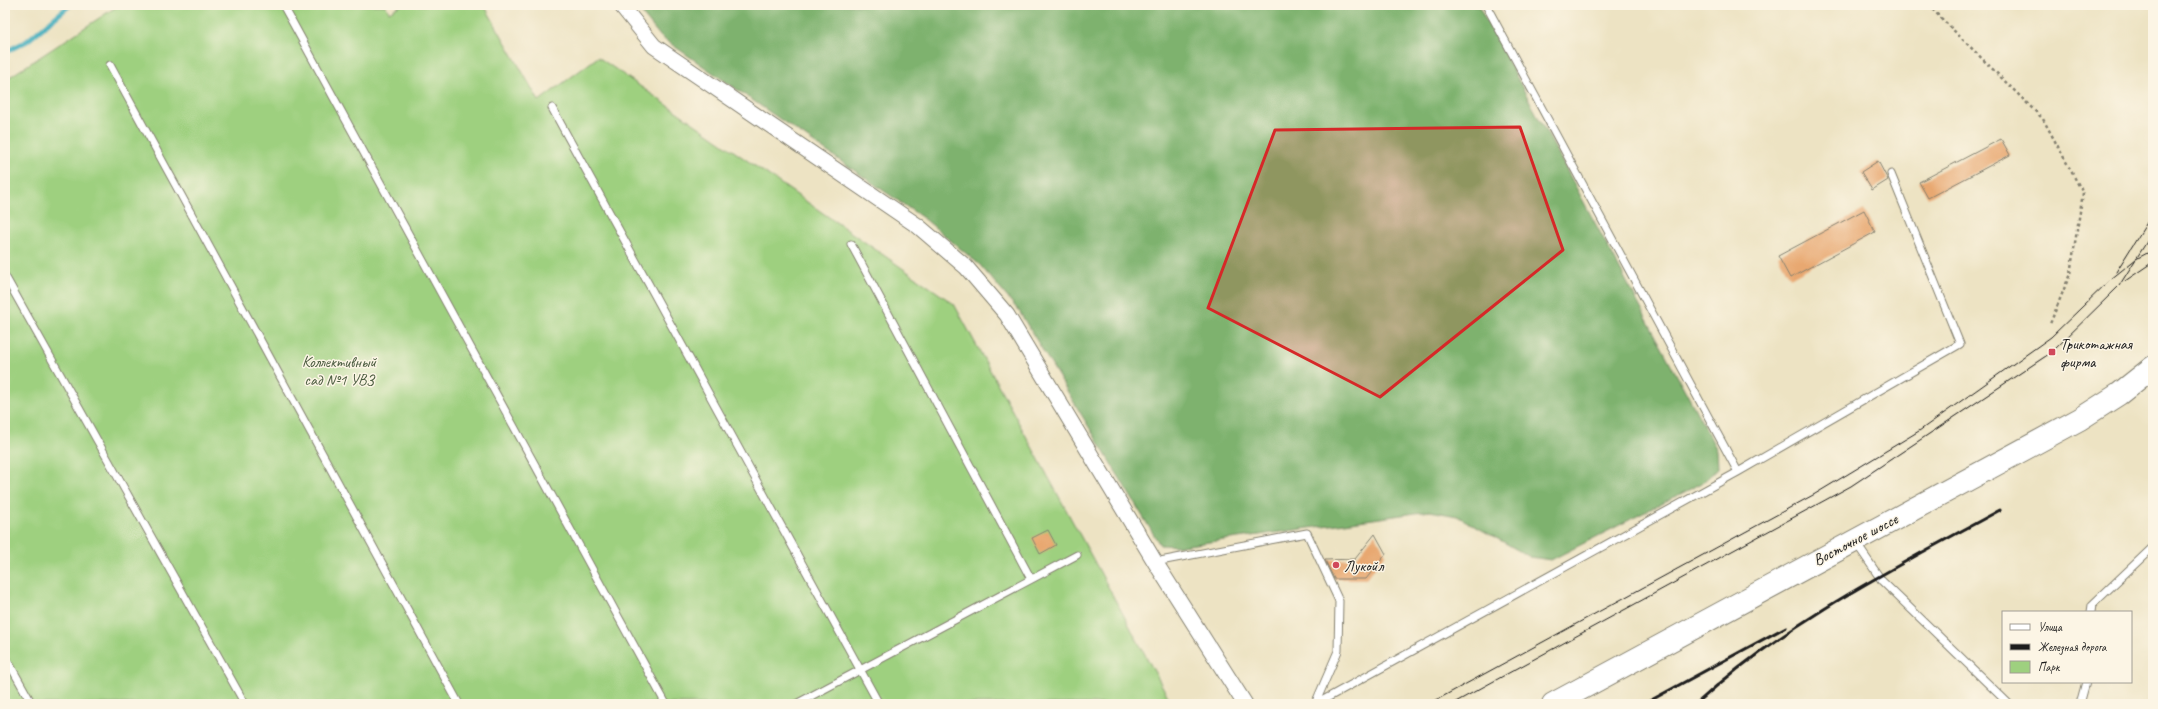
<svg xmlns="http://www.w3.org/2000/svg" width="2158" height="709" font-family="Caveat,sans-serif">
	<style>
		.green { fill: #9ed07f; stroke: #5d764e }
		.forest { fill: #7eb26e; stroke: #4d6745 }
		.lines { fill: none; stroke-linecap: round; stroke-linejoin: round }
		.stream { stroke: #3fadbd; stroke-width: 5 }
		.building { fill: #e8a871 }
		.lane-casing { stroke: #848070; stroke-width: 9 }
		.street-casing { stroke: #848070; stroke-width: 17 }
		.primary-casing { stroke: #848070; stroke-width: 24 }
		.path { stroke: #848070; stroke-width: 2.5; stroke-dasharray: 3 3; stroke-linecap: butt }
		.lane { stroke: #fff; stroke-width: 7 }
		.street { stroke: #fff; stroke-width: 15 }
		.primary { stroke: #fff; stroke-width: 22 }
		.tram { stroke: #1c1c1c; stroke-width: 1 }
		.rail { stroke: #1c1c1c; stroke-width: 3 }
		.marked { fill: #d62828; fill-opacity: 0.2; stroke: #d62828; stroke-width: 3; stroke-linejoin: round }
		.poi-dot { fill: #d1495b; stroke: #fcf5e5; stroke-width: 1.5 }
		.labels { text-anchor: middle; stroke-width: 3; stroke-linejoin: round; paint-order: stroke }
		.poi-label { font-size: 16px; fill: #1c1c1c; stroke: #fcf5e5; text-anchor: start }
		.park-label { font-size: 16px; fill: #4a5b3f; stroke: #fcf5e5 }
		.street-label { font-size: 16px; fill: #1c1c1c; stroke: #fcf5e5 }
	</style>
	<rect width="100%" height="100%" fill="#fcf5e5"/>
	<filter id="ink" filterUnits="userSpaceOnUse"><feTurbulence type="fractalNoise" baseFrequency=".025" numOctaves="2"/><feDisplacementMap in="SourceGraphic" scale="8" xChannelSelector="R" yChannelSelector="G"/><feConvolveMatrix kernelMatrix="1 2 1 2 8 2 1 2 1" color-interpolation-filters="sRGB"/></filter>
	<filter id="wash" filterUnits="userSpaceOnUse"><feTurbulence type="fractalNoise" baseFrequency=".012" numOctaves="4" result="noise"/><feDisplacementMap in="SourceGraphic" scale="16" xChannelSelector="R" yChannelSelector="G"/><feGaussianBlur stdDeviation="0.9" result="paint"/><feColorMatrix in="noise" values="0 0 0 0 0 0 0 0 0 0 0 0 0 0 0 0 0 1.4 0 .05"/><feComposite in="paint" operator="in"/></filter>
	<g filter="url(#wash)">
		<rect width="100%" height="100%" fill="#ede3c3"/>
		<!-- green -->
		<path class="green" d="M119,5H385L389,12L401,5H484L539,101L598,57L954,304L1172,704H5V80Z"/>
		<!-- forest -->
		<path class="forest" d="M635,5H1478L1717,450L1718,468L1702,483L1551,560L1530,557L1457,516L1430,511L1181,546L1160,545L1019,311L980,265L926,220L661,37Z"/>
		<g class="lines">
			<!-- stream -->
			<path class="stream" d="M5,52L27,41L70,5"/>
		</g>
		<g id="blocks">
			<!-- building -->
			<path class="building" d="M2001,139L2010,155L1928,198L1919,182Z
				M1878,161L1888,180L1872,190L1861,172Z
				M1864,210L1875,232L1790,278L1778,256Z
				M1048,530L1056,545L1040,554L1032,538Z
				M1375,534L1386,554L1366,579H1334L1325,560L1355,559Z"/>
		</g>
	</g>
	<g filter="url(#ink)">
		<use href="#blocks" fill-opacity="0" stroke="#848070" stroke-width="1"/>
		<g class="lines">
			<defs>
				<path id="lane" d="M283,5L666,704
					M1486,5L1738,472
					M110,65L459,704
					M552,108L879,704
					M851,244L1031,579
					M5,276L245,704
					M1856,543L1882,581L2009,704
					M1155,562L1307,533L1339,601L1338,651L1315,704
					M2091,612L2092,605L2153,547
					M5,656L32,704
					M796,704L1077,555
					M1316,704L1738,472L1960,344L1891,174
					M2080,704L2086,682"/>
				<path id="street" d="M621,5L654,46L918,226L966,267L1007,315L1155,562L1245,704"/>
				<path id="primary" d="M1553,704L2080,419L2119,394L2153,367"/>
			</defs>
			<!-- lane casing -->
			<use href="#lane" class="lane-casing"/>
			<!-- street casing -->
			<use href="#street" class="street-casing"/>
			<!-- primary casing -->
			<use href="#primary" class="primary-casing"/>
			<!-- path -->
			<path class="path" d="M1928,5L2043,119L2083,193L2070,274L2050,324"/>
			<!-- lane -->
			<use href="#lane" class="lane"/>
			<!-- street -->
			<use href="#street" class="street"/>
			<!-- primary -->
			<use href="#primary" class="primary"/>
			<!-- tram -->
			<path class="tram" d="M2116,272L2153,213
				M2125,281L2153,262
				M1429,704L1815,494L1919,431L2051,337L2111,279L2136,259L2153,250
				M1452,704L1851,486L2052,352L2119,286L2153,232"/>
			<!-- rail -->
			<path class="rail" d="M1644,704L1786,627
				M1696,704C1786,622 1894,568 2000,510"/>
		</g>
	</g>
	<!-- marked area -->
	<path class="marked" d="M1520,127L1563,250L1380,397L1208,308L1275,130Z"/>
	<!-- markers -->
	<g class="poi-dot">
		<rect x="2048" y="348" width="8" height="8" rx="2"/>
		<circle cx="1336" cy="565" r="4"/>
	</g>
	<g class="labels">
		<!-- poi labels -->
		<g class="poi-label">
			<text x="2060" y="349">Трикотажная<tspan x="2060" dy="18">фирма</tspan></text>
			<text x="1344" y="571">Лукойл</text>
		</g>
		<!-- park labels -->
		<g class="park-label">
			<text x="339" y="367">Коллективный<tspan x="339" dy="18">сад №1 УВЗ</tspan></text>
		</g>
		<!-- street labels -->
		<g class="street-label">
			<text transform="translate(1855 539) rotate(-28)" y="6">Восточное шоссе</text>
		</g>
	</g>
	<!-- margin -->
	<rect width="2158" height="709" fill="none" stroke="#fcf5e5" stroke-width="20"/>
	<!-- legend -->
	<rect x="2002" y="611" width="130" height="72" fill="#fcf5e5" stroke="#a29e95"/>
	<rect x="2010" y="624" width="20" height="6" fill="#ffffff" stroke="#a29e95"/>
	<text x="2038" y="631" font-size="12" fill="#1c1c1c">Улица</text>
	<rect x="2010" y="644" width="20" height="6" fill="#1c1c1c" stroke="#a29e95"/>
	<text x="2038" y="651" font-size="12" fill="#1c1c1c">Железная дорога</text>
	<rect x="2010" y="661" width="20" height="12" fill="#9ed07f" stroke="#a29e95"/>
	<text x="2038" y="671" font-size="12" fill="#1c1c1c">Парк</text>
</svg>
